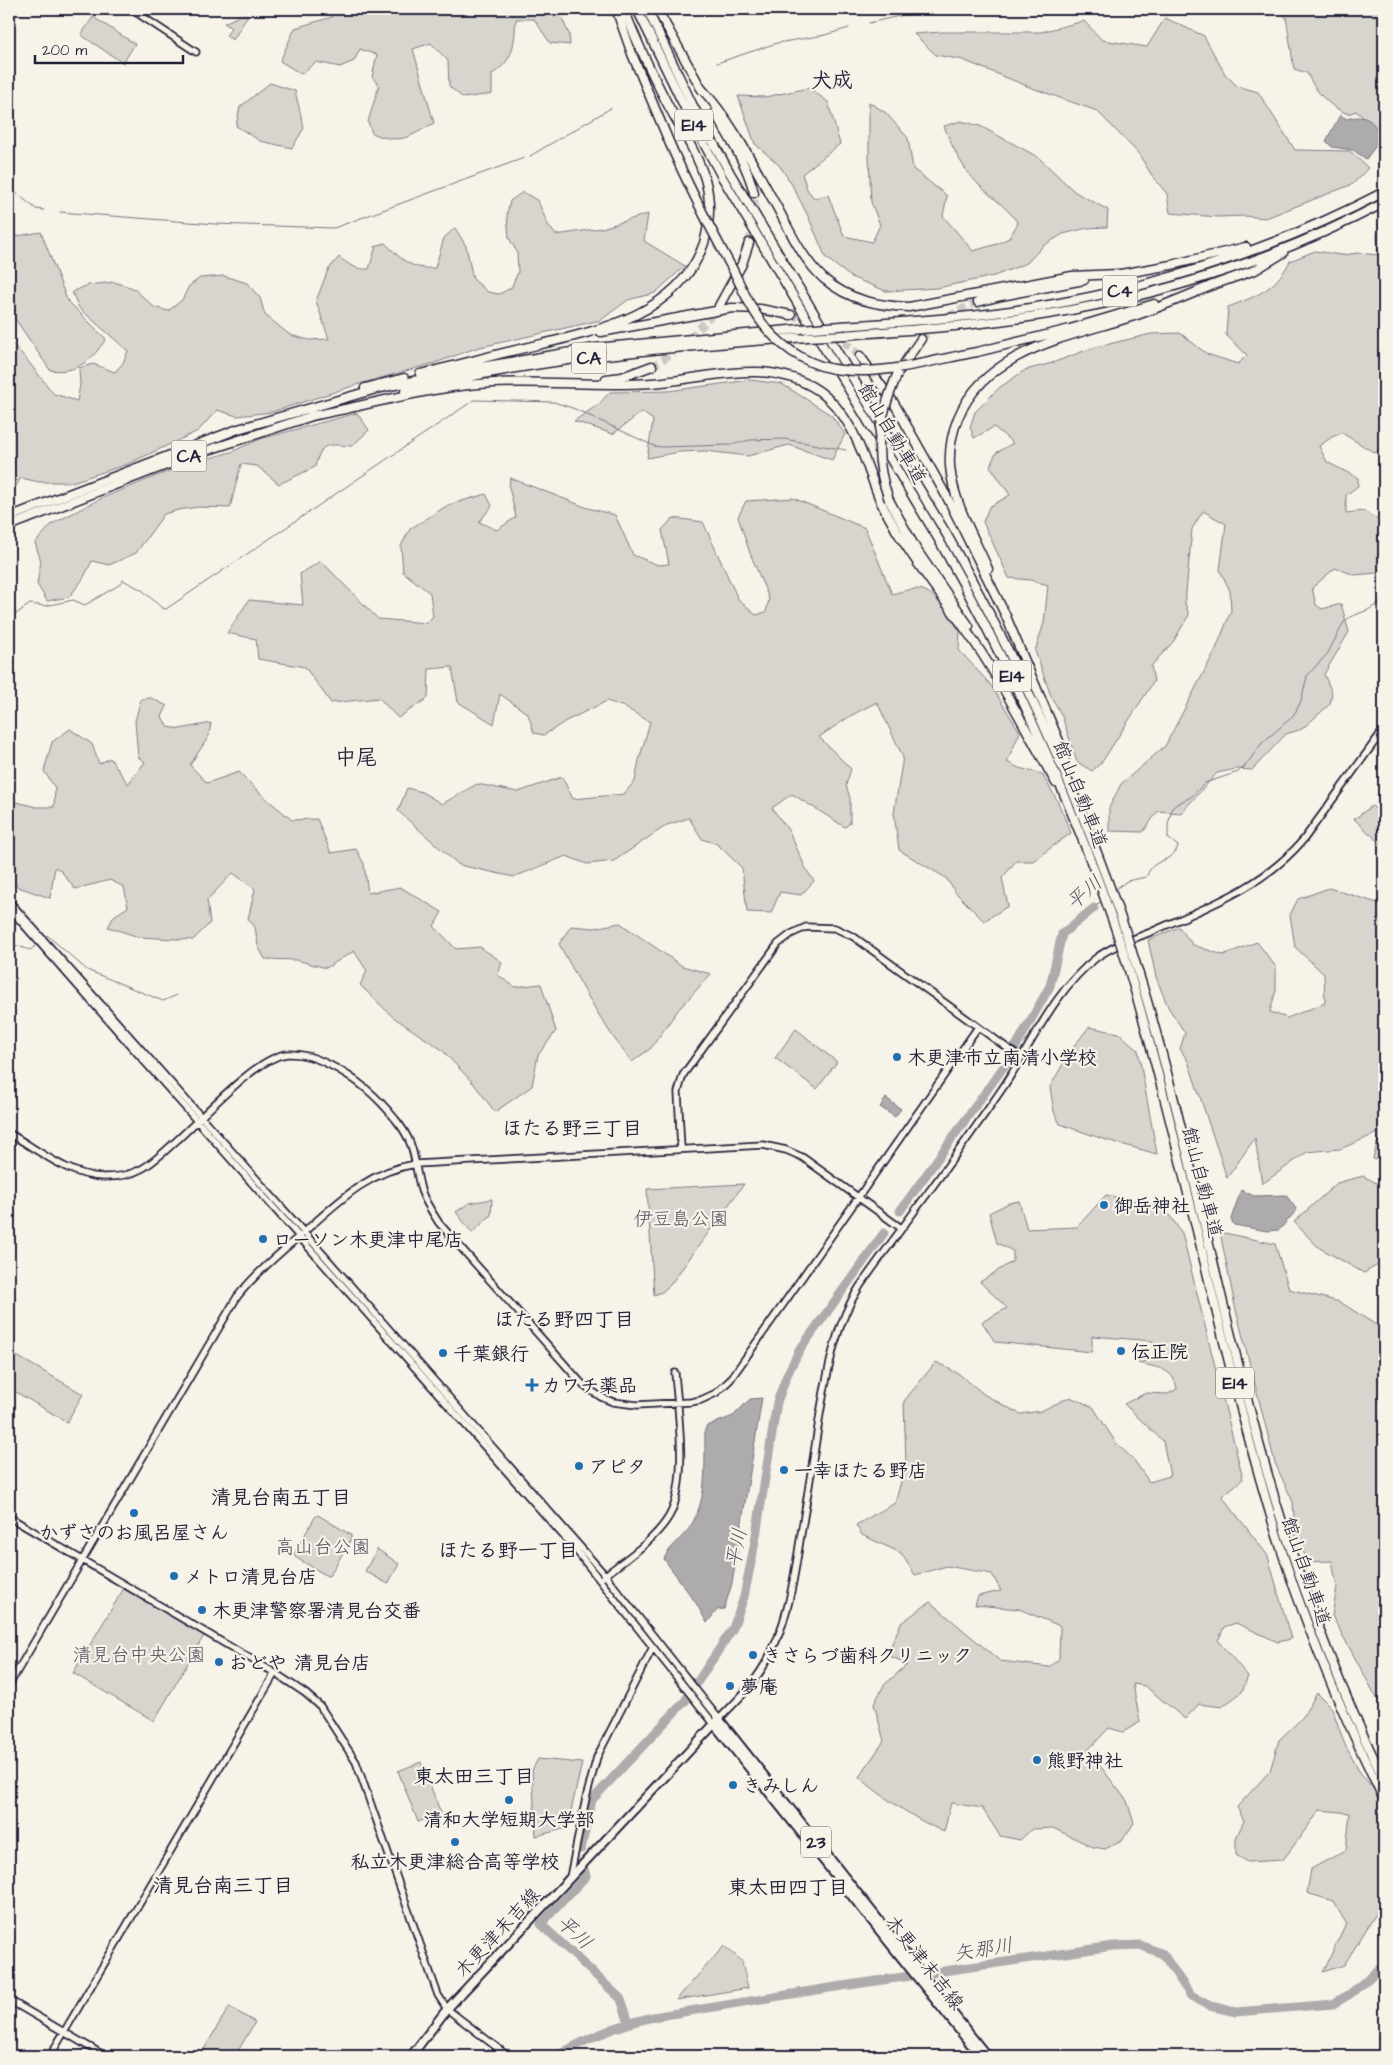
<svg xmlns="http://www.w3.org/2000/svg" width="1393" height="2065" font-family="'Architects Daughter','Klee One',sans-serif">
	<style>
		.green { fill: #d8d5cf; stroke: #7d7c85 }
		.water { fill: #aeabad; stroke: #76747f }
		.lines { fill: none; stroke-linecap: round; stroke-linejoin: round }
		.stream { stroke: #76747f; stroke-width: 1 }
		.river { stroke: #aeabad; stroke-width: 9 }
		.highway-tunnel { stroke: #ccc9c5; stroke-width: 8; stroke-dasharray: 8 4; stroke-linecap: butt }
		.minor-casing { stroke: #22223b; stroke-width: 9 }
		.major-casing { stroke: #22223b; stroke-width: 11 }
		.highway-casing { stroke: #22223b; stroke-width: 11 }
		.minor { stroke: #f7f3e8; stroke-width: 5.5 }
		.major { stroke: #f7f3e8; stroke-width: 7 }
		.highway { stroke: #f7f3e8; stroke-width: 8 }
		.highway-bridge-casing { stroke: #22223b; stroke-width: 11; stroke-linecap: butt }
		.highway-bridge { stroke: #f7f3e8; stroke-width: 8 }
		.poi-dot { fill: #1f6fb2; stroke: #f7f3e8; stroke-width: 2 }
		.labels { text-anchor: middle; stroke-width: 4.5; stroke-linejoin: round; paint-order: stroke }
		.shield { fill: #f7f3e8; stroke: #62616f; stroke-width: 1 }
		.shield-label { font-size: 18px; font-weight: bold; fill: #22223b }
		.street-label { font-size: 19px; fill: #22223b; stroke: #f7f3e8 }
		.poi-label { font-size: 19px; font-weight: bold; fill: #22223b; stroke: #f7f3e8; text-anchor: start }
		.park-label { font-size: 19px; fill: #504f60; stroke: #f7f3e8 }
		.water-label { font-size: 20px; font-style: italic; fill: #535263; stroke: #f7f3e8 }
		.neighbourhood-label { font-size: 20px; font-weight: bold; fill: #22223b; stroke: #f7f3e8 }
		.quarter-label { font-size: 21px; font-weight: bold; fill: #22223b; stroke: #f7f3e8 }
	</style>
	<rect width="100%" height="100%" fill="#f7f3e8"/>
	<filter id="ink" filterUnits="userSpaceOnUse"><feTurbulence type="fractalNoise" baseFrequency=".02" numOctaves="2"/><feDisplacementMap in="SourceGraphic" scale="10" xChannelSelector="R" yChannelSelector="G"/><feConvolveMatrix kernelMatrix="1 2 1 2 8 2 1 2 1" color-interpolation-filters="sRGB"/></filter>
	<g filter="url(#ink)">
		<!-- green -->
		<path class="green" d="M329,9H558L569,34L570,45L550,43L534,19H516C514,43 515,60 492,74V94L463,98L449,86L448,61L431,43L413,49L434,123C409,137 401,145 372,133L368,122L379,85L372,77L377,55L360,49L354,61L340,67L316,62L301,74L280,61L295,28L332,17Z
			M1270,9H1384V135L1356,111L1348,114C1329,107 1315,91 1307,73L1294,69L1286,17L1277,10Z
			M241,15H248L233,40L226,36L231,28L224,23Z
			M93,17L135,44L123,63L81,35Z
			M1165,18L1204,36L1225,74L1237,86L1258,92L1295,150L1350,151L1368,168L1353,184L1266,218L1244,216L1218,217L1170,213L1167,194L1151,174L1138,153L1097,111L1032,88L963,60L936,55L914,34L942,32H1041L1084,21L1102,40L1147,47Z
			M270,83L295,91L304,128L292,148L260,141L236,126L240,107Z
			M809,88L828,102L840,144L802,174L807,189L814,198L828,195L844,236L872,242L880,225L871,202L869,156V102L886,113L908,138L913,169L947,196L943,216L973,251L997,244L1009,238L1018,223C1006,206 992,198 978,184C962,168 952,147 944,126L961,121L980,126L1038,157L1075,192L1108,210L1107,227L1087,228L1063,234L1043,246L1027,263L994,276L937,288L886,291L851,277L826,258L808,216L791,183L779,165L755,144L738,96L765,97Z
			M523,192L538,201L548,225L556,235L602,228L648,214L644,241L685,266L655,293L628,300L601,320L476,348L438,362L356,385L272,412L237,416L217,410L198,431L128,464L72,482H39L21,478L9,497V340L23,355L54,394L77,401L80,385L79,368L93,364L115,372L123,363L128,351L79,308L72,292L88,285L114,282L133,288L154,307L168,311L182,300L189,286L200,278L224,276L247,283L260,298L265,315L290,335L309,340L329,339L316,301L328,270L339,257C349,265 356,270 369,269L376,246L385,243C401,259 411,270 435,268L444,238L455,228L466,246L473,279L488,292L499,294L511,288L518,272L517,252L509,238L507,214L510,201Z
			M1382,212H1384V444L1375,453L1342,433L1332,437L1319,446L1327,462L1358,478V486L1346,495V513L1364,511L1380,521L1384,527V566L1377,573L1355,575L1335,568L1312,588L1316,605L1322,609L1341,604L1349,632L1324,674L1332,693L1330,704L1302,729L1286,734L1252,770L1236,769L1217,773L1181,813L1158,811L1143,832L1109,831V808L1121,784L1165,746L1216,649L1231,611L1230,591L1220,570L1226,524L1203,511L1192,529L1185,603L1189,615L1173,642L1151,666L1154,681L1102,762L1092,771L1077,762L1062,716L1051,696L1035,651L1044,623L1048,585L1030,580L1009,578L983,522L989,507L1010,495L990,466L996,453L1013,443L994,427L974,438L970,427L975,412L999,388L1025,370L1052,363L1092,348L1151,334L1180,333L1207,354L1238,364L1247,355L1226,335L1228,307C1257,296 1275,290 1290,261L1315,251L1341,255L1359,253L1378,255L1377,235Z
			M41,232L67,300L106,339C92,360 77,374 50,370L9,310V240L12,237Z
			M750,380L782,384L831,415L845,434L832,460L789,445L748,456L705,451L679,452L647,458L653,420L642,412L613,434L574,421L599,404L610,392L668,391Z
			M357,413L369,430L352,446C327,445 322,440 315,467L279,484L257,466L241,464L230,508L198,507L178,510L164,514L136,553L109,565L92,561L83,579L69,597L47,601L37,584L41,561L35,543L52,524L102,498L179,467L231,452L260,439Z
			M510,478L588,508L615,515L633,555L658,565L669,564L662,530L673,518L703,522L738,599L756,615L766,612L769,599L750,553L738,517L746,501L793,498L865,528L892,594C900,592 914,587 923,590C936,594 952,620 960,631L959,650L990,684L1020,732L1007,762L1019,768L1042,774L1057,800L1071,833L1033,861H1016L1002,878L1008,906L984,921L956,893L946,878L899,850L894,813L903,757L877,702L852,715L819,737L851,769L846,785L850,798V823L845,827L792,794L772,808L789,831L806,869L814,881L801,895L780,892L771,913L747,912L742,868L717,844L702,839L689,818L667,825L614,861L587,864L566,856L514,877L459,865L398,811L407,788L422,792L442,804L477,784L518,792L562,777L573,799L624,794L635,781L639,760L650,722L624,707L607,701L566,721L544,735L534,733L528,714L500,694L494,724L458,702L452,667L429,669L428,698L398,718L379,698L331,703L305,667L258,659L256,639L227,633L249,600L303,605L300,574L321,561L378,619L427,623L433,616L430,593L403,572L401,546L410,529L448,505L486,494L492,506L479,522L497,530L516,517L509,487Z
			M151,698L167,706L162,717L168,727L180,729L211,723L209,736L190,765L207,783L239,772L261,794L292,820L317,819L331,853L356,849L364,864L368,893L400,887L442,912L434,926L456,949L480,947L502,962L498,975L515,987L541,984L556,1031L538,1055L532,1086L495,1112L474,1084L441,1049L393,1017L360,985L367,971L354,951L326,968L296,960L265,959L258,946L255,927L248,919L255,889L233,873L207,900L210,923L193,940L139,937L108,927L114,916L128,907L124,887L110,880L75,889L61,871L55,867L50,898L18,887L9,877V800L36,807H54L55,788L44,771L52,742L70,729L92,744L99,764L110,758L128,784L145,762L138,757L135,721L141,699Z
			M1372,806L1384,816V847L1354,819Z
			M1329,888L1384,905V1161L1373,1159L1380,1132L1340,1149L1307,1152L1262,1184L1255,1138L1227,1178L1188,1061L1180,1049L1185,1033L1168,1007L1156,977L1148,940L1179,927L1193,945L1223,955L1257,942L1276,967V990L1270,1012L1287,1018L1325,1003L1324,974L1295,947L1290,915L1298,899Z
			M620,923L682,966L711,974L678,1010L651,1048L632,1062C603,1027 581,984 559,944L571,926L594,928Z
			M1089,1027L1119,1033L1138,1050L1157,1154L1103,1139L1060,1124L1054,1112L1050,1087L1071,1050Z
			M796,1029L837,1062L817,1089L775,1058Z
			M1363,1176L1384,1187V1274L1381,1263L1364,1273L1318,1247L1294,1222L1337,1183Z
			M744,1184L670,1285L662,1292L654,1295L647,1189Z
			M1106,1195L1151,1204L1168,1213L1182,1233L1243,1479L1222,1496L1268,1556L1291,1639L1278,1642L1236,1623L1224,1627L1218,1641L1248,1676L1242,1692L1222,1707L1199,1704L1185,1719L1145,1686L1133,1684L1140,1722L1123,1732L1109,1728L1088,1750L1127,1801L1134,1823L1122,1841L1105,1849L1093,1847L1053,1828L1032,1829L1020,1840L1000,1836L982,1808L951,1803L944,1832C915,1819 883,1798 859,1777L884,1741L874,1704L884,1685L908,1664L887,1655L901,1623L930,1602L1000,1661L1049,1667L1059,1659L1060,1626L1019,1609L975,1605L978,1596L1001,1591L992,1574L947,1566L915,1575L901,1553L862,1535L856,1525L895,1503L906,1464L904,1401L936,1362L959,1374L985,1395L1020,1414L1041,1411L1070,1397L1093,1407L1116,1443L1134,1460L1149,1482L1170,1476L1163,1441L1124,1404L1146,1393L1168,1394L1177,1389C1173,1367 1157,1368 1138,1363L1154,1359L1153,1341L1092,1336V1352L995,1342L982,1322L1007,1308L980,1282L1013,1261V1251L997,1243L989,1213L1009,1203L1019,1201L1027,1229L1077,1227Z
			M492,1199L491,1215L472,1233L456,1212L469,1203Z
			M1220,1232L1275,1244L1289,1289L1340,1302L1384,1330V1706L1379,1702L1332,1616L1337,1587L1332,1561L1308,1562L1295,1533L1293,1502L1275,1463L1235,1306Z
			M15,1355L83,1394L67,1422L9,1388V1366Z
			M318,1515L351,1535V1539L330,1575L327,1576L295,1557L294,1554L315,1517Z
			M377,1549L399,1564L388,1584L365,1571Z
			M124,1588L205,1634L154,1721L73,1673Z
			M1317,1693L1332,1708L1345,1745L1359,1771L1382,1799L1384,1806V1901L1344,1965L1323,1972L1346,1923L1333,1901L1307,1893L1311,1869L1346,1850L1350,1813L1320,1810L1283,1860L1248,1862L1236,1855V1838L1244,1821L1237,1807L1270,1771L1279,1740L1302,1718Z
			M538,1759L582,1763L567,1828L536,1836L532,1770Z
			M421,1762L441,1813L418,1822L398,1771Z
			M724,1946L742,1961L748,1988L676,2000Z
			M229,2007L255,2022L235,2056H200Z"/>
		<!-- water -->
		<path class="water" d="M1340,115L1347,119C1366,113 1375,121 1381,139L1366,159L1353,150L1332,147L1326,141Z
			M886,1098L901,1109L895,1117L880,1107Z
			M1241,1190L1254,1196L1286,1195L1297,1210L1279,1230L1267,1231L1234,1225L1231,1219Z
			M762,1398L732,1584L724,1609L717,1610L707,1623L696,1603L664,1559C666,1551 684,1536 690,1527C709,1497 704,1463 705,1429L707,1426L733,1416L750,1399Z"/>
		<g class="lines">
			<!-- stream -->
			<path class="stream" d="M869,23L929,9
				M717,63L777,43L825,35L849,28
				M530,156L611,108
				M9,187L36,209L44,210
				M60,212L215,224L334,228L524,158
				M9,619L30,604L45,606L73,600L85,605L119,585L123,580L142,590L162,608L166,609L474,400L554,402L575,409L654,446L662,447L730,445L750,440L784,439L846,450
				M1114,890L1127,881L1146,877C1149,872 1151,866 1156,864C1166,858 1174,858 1178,846L1168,838V825L1172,808L1177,804L1191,797L1205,783L1238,772L1246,765L1262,743L1291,718L1296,711L1301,701L1307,676L1328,653L1344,622L1350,617L1368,610L1384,600
				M1094,908L1101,901
				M45,938L47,935L87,970L163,1001L177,995
				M9,943L30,950L38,944"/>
			<!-- river -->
			<path class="river" d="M900,1211L1007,1062L1050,986L1062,934L1094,908
				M581,1849L592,1800L685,1701L733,1628L744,1597L755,1542L777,1402L787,1375L799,1351L884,1233
				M584,1869L586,1876L541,1924L621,1999L629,2023
				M557,2056C587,2038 618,2025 653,2017L829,1988L1113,1946L1140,1945L1163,1954L1191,1996L1210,2006L1236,2012L1333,2004L1350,1994L1384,1965"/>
			<!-- highway-tunnel -->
			<path class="highway-tunnel" d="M749,243L755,215L754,193
				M791,315C820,324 837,334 860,356
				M921,339C938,322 956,311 978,302
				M652,366C677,352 699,331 716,309"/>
			<defs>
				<path id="minor" d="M131,9L196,52
					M9,901L293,1220L605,1575L719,1719C736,1702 753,1685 765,1664C788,1625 794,1578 801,1534C808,1494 814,1454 820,1414C828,1369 835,1325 860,1286C908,1219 958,1154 1004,1086C1033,1042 1054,991 1096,958C1112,946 1133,939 1151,932C1207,907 1264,887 1304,839L1384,729
					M9,908L575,1549L714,1724
					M9,1133C38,1150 69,1176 103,1177C138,1178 152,1163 175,1142C200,1120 256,1057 287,1054C303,1053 316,1058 330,1065C356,1078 378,1097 396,1120C417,1145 413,1161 421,1190C425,1202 432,1212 439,1223L584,1386L601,1397L613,1402L637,1405L691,1402L701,1400L716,1393L730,1380L978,1027
					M681,1149L678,1092L683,1075L778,944L791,934L806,927L835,928L854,937L1021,1058
					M9,1517L275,1673L305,1693L320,1706L356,1762L438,1995L447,2009L508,2056
					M603,1577C624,1560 651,1543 666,1521C690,1488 678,1413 675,1373
					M9,1685L237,1297C256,1273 280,1253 303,1233C338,1202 368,1171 416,1164L763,1145L786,1150L802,1157L901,1228
					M570,1877L586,1798L597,1757L653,1647
					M9,2000L105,2056
					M50,2056L275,1673"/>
				<path id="major" d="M714,1724L980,2056
					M411,2056L447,2009L719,1719L987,2056"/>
				<path id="highway" d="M616,9L632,54L670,144
					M637,9L686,110L722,177L939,540C1010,665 1069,794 1116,930
					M647,9L693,106L730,173L947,535C1018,661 1077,790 1124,927
					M657,9L702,90
					M700,87C733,122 755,168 778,209C791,233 803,260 824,279C849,300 878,306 909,307L1072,276L1119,274
					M715,113C730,139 747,164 754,193
					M1115,275L1171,265L1246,247
					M1210,286L1255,270L1283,253
					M978,302L1001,296L1084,280
					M719,306L742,264L749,243
					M841,326C917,321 995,316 1070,301C1179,280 1286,243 1384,192
					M601,332L732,308L760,309L791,315
					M845,335C921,329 996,324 1071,310C1180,290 1286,254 1384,203
					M977,352L1070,329L1154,304
					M860,356L894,403L948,499L1005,614L1059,741L1065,761
					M899,371L921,339
					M420,374C454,366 486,357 520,349C587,333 678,319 704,243C710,222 711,200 705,179C697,153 681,129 668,105C651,72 637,43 624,9
					M606,379L622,377L652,366
					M365,388L404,378
					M405,391C537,358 672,347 807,337
					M311,416C361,407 410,392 460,386C524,378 588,387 652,383C707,379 768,356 819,391C855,417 864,461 880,500C884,510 891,520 896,530C920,570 949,605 975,643C1005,687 1029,736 1056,783
					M889,500L916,549L969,626
					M9,517L238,429L376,389L469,369L595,348L800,329
					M9,526L187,457L315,415
					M988,569C974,537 953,502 950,466C949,450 952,433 958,418C986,350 1069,337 1131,317C1159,308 1186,296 1213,285
					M1132,952C1182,1108 1211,1268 1254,1425C1286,1547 1329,1666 1384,1780
					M1124,954C1182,1142 1216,1335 1273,1523C1302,1618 1340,1710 1384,1799"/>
			</defs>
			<!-- minor casing -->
			<use href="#minor" class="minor-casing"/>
			<!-- major casing -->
			<use href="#major" class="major-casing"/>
			<!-- highway casing -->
			<use href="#highway" class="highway-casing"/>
			<!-- minor -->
			<use href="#minor" class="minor"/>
			<!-- major -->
			<use href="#major" class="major"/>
			<!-- highway -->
			<use href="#highway" class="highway"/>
			<defs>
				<path id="highway-bridge" d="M670,144C689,187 710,228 733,270C743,290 752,312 767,329C786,351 813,368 842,370C886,375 934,360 977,352
					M800,329L841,326
					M807,337L845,335
					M889,500C872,453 878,420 897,375
					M1124,927L1132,952
					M1116,930L1124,954"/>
			</defs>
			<!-- highway-bridge casing -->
			<use href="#highway-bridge" class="highway-bridge-casing"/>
			<!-- highway-bridge -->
			<use href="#highway-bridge" class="highway-bridge"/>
		</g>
	</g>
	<!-- markers -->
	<g class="poi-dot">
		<circle cx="897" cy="1057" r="5"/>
		<circle cx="1104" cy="1205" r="5"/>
		<circle cx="263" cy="1239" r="5"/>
		<circle cx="1121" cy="1351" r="5"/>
		<circle cx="443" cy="1353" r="5"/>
		<path d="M529.5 1377.5h5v5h5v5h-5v5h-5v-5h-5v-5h5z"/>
		<circle cx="579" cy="1466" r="5"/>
		<circle cx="784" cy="1470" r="5"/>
		<circle cx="134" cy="1513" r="5"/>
		<circle cx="174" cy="1576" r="5"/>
		<circle cx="202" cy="1610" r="5"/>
		<circle cx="753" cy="1655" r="5"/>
		<circle cx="219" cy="1662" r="5"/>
		<circle cx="730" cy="1686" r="5"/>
		<circle cx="1037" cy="1760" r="5"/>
		<circle cx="733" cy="1785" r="5"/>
		<circle cx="509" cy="1800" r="5"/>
		<circle cx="455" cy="1842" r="5"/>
	</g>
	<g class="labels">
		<!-- shield labels -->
		<g class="shield">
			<rect x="675" y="109.5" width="38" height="31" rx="4"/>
			<rect x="1102.5" y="275.5" width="35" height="31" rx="4"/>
			<rect x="571.5" y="342.5" width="35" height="31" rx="4"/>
			<rect x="171.5" y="440.5" width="35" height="31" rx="4"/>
			<rect x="993" y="660.5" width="38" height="31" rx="4"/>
			<rect x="1216" y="1367.5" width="38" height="31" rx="4"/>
			<rect x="801" y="1826.5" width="30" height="31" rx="4"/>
		</g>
		<g class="shield-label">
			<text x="694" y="131">E14</text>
			<text x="1120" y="297">C4</text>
			<text x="589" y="364">CA</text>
			<text x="189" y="462">CA</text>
			<text x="1012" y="682">E14</text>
			<text x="1235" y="1389">E14</text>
			<text x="816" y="1848">23</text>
		</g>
		<!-- street labels -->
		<g class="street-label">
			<text transform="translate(893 433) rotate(59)" y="7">館山自動車道</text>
			<text transform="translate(1081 794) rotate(68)" y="7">館山自動車道</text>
			<text transform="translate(1203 1182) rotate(76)" y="7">館山自動車道</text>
			<text transform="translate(1307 1571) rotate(71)" y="7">館山自動車道</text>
			<text transform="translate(497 1932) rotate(-47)" y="7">木更津末吉線</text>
			<text transform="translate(925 1962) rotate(52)" y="7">木更津末吉線</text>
		</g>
		<!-- poi labels -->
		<g class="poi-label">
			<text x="907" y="1064">木更津市立南清小学校</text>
			<text x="1114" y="1212">御岳神社</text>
			<text x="273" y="1246">ローソン木更津中尾店</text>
			<text x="1131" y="1358">伝正院</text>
			<text x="453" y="1360">千葉銀行</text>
			<text x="542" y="1392">カワチ薬品</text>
			<text x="589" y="1473">アピタ</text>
			<text x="794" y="1477">一幸ほたる野店</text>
			<text x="134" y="1539" text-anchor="middle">かずさのお風呂屋さん</text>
			<text x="184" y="1583">メトロ清見台店</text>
			<text x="212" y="1617">木更津警察署清見台交番</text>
			<text x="763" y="1662">きさらづ歯科クリニック</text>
			<text x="229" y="1669">おどや 清見台店</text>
			<text x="740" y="1693">夢庵</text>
			<text x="1047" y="1767">熊野神社</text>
			<text x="743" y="1792">きみしん</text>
			<text x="509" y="1826" text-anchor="middle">清和大学短期大学部</text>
			<text x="455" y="1868" text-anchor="middle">私立木更津総合高等学校</text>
		</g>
		<!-- park labels -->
		<g class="park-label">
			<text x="681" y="1225">伊豆島公園</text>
			<text x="323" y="1553">高山台公園</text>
			<text x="139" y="1661">清見台中央公園</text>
		</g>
		<!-- water labels -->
		<g class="water-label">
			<text transform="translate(1084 892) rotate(-41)" y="7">平川</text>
			<text transform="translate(736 1548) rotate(-79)" y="7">平川</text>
			<text transform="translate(575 1932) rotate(43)" y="7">平川</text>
			<text transform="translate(983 1949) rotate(-9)" y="7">矢那川</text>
		</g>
		<!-- neighbourhood labels -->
		<g class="neighbourhood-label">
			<text x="572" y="1135">ほたる野三丁目</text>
			<text x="564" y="1326">ほたる野四丁目</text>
			<text x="281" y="1504">清見台南五丁目</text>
			<text x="508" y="1557">ほたる野一丁目</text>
			<text x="474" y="1783">東太田三丁目</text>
			<text x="223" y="1892">清見台南三丁目</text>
			<text x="788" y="1894">東太田四丁目</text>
		</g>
		<!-- quarter labels -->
		<g class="quarter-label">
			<text x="832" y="87">犬成</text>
			<text x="356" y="764">中尾</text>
		</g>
	</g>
	<!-- margin -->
	<rect width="1393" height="2065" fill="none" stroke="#f7f3e8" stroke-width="30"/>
	<rect x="15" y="15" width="1363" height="2035" fill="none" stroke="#22223b" stroke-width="2" filter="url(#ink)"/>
	<!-- scale -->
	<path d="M35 55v8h148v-8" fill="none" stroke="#22223b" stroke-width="2.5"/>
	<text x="42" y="55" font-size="15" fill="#22223b" stroke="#f7f3e8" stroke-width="4" paint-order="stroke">200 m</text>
</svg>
